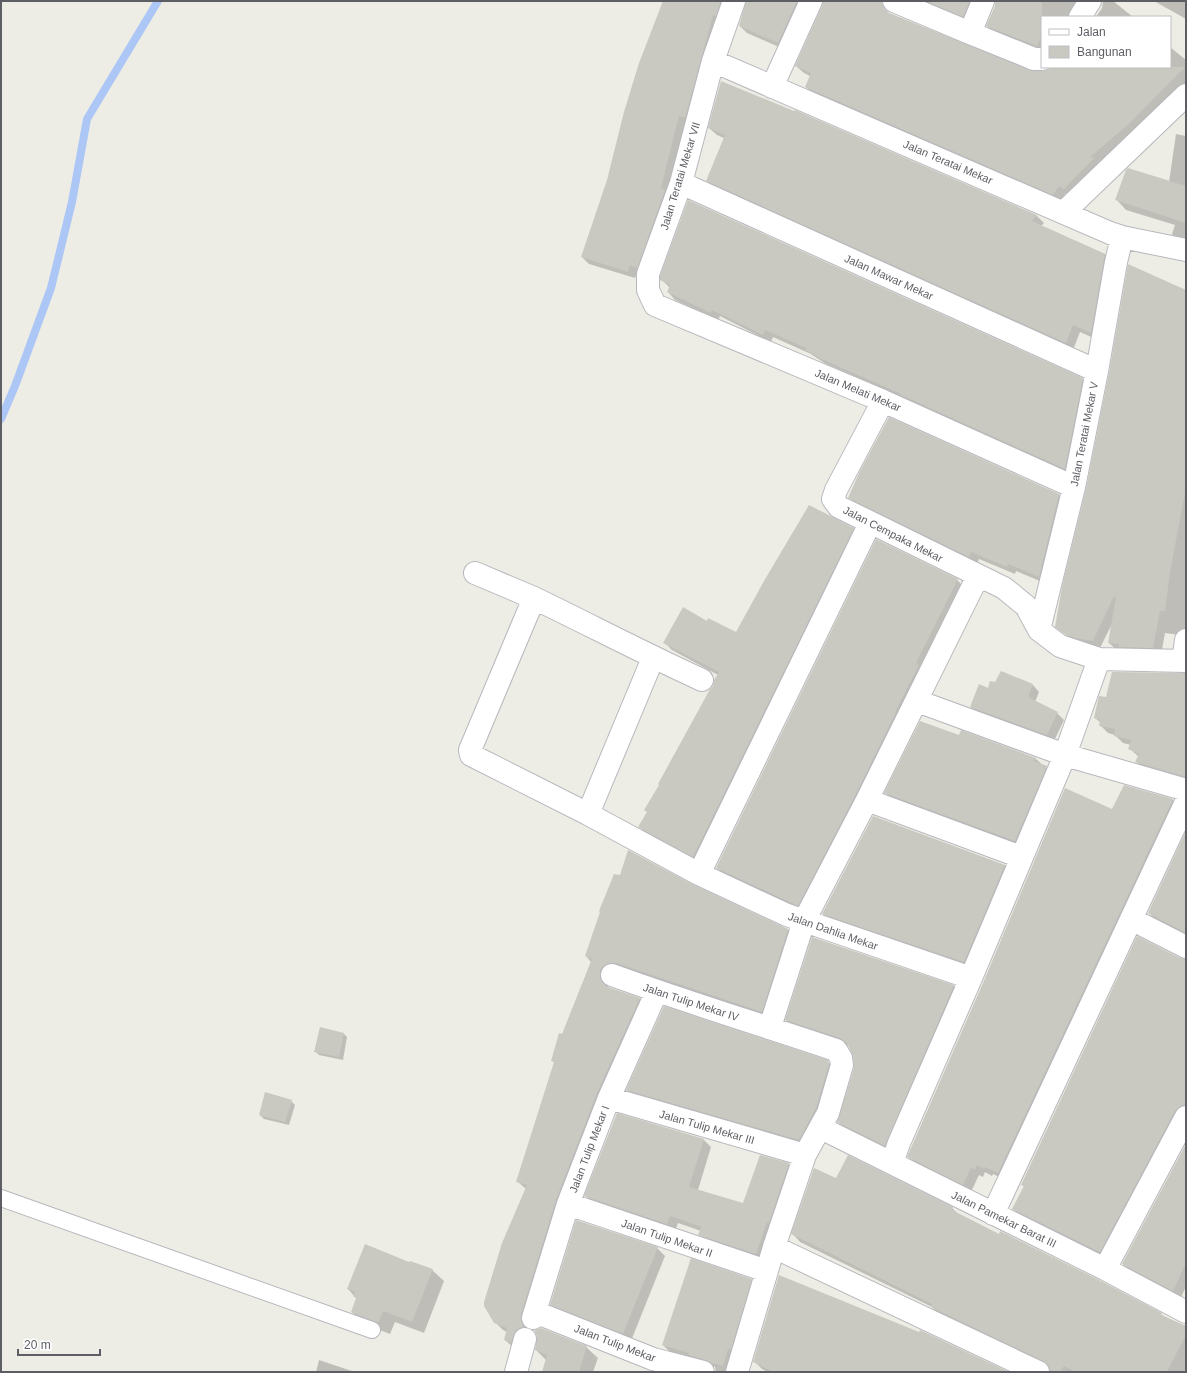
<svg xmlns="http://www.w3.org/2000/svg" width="1187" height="1373" font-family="Arial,sans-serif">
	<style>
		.shadow { fill: #0003 }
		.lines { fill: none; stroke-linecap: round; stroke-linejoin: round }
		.stream { stroke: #acc6f6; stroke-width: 8 }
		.building { fill: #c9c8c1 }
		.service-casing { stroke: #b7b8bd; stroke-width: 18 }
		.minor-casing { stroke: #b7b8bd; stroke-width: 24 }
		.service { stroke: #fff; stroke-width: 16 }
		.minor { stroke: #fff; stroke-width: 22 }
		.labels { text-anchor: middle; stroke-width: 3; stroke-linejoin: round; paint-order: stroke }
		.street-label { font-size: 11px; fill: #5d5e64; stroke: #fff }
	</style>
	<rect width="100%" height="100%" fill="#eeede5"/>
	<!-- shadow -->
	<path class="shadow" d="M664,1H731L668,194L635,278L589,264L582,257L608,181Z
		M747,1H804L786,50L747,33L740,26Z
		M918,1H981L971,23Z
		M996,1H1087L1077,17H1042V52L995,33L987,26L996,6Z
		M1103,1H1113L1133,17H1096L1102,8Z
		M1154,1H1186V19Z
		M1170,47L1186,60V86L1098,163L1101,166L1071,196L1066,193L1060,201L813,94L806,87L810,76L804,73L796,66L1042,73L1049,70L1052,67H1170Z
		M795,111L1037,216L1044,223L1041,226L1105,254L1112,262L1098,340L1080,332L1073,350L715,188L707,180L724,138L717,135L709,128Z
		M1176,134L1186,136V245L1182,244L1172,234L1175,225L1126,210L1116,199L1169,182Z
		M662,280L1082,379L1090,387L1072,476L909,403L906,399L826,364L811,354L773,337L771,342L720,316L718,320L692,308L675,300L668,292L670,288Z
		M1186,291V636L1165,633L1161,655L1117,650L1109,643L1112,624L1100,648L1084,645L1075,642L1057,626Z
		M890,419L1059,495L1067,503L1047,584L1016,571L1015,574L979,559L977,564L857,505L850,497Z
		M853,529L861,536L701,864L647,834L640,827L714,686L718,675L672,650L665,643L707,622L736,634Z
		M957,580L965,588L806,912L725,875L717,868Z
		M1186,674V782L1144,770L1137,762L1139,757L1130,749L1131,745L1123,743L1115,735L1108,733L1100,725L1101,723L1095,718L1107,698Z
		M1033,685L1039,692L1035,702L1057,713L1064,720L1054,741L978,714L971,707L988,689Z
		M961,732L1036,759L1054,775L1023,848L893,801L886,793L959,736Z
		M1125,786L1173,800L1181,808L1006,1180L993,1174L992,1176L985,1172L983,1177L979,1175L971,1192L916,1164L909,1157L1113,811Z
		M1186,834V936L1157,921L1149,913Z
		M1005,865L1012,873L972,969L831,921L823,914Z
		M693,886L788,930L795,937L769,1019L608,978L607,985L608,988L640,999L647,1007L528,1322V1330L513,1347L505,1340L507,1332L503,1330L495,1322L526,1189L517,1181L555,1063L552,1061L591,962L586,956Z
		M813,938L954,986L961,994L892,1153L846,1129L838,1122L855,1069L854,1056L849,1046L794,1027L786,1020Z
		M1180,959L1186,960V1115L1108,1259L1021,1216L1013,1209L1024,1187L1022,1184Z
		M344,1034L347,1037L343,1060L319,1055L315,1051Z
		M827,1061L835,1069L807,1147L635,1097L627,1090Z
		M291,1101L295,1105L289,1125L264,1119L260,1115Z
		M704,1140L711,1147L698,1190L744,1205L788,1164L796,1172L764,1261L707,1242L700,1234L701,1231L678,1223L675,1231L593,1204L586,1196Z
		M1186,1146V1286L1181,1298L1131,1271L1123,1264Z
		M836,1179L952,1208L959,1215L1186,1327V1372H1051L1050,1367L940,1315L932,1307L800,1242L793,1234Z
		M657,1248L665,1256L631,1341L559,1312L551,1304Z
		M432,1270L444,1281L424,1333L395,1322L390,1334L364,1324L352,1312L357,1299L348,1289Z
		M751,1280L759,1288L731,1372H716L715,1367L675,1357L663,1345Z
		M586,1347L598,1358L593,1372H577L548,1362L536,1350Z
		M319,1360L355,1372H316Z
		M754,1361L1006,1372H768L762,1369Z"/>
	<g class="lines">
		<!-- stream -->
		<path class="stream" d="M1,419L15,386L51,288L72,202L87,119L158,1"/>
	</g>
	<!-- building -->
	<path class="building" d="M663,1H721L716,16L713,15L685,118L679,116L661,188L665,190L637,269L630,265L628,272L581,257L607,180L624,112L639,63Z
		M746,1H797L778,43L739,26Z
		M823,1H882L884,8L889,13L1034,71H1042L1048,70L1051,67H1185L1130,123L1090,157L1094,158L1064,189L1059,186L1053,195L805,87L811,73L795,66L822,6Z
		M926,1H970L963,17Z
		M995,1H1042V34L1037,46L986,26L995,6Z
		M721,81L794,111L795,110L1037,215L1032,221L1105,254L1091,333L1073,325L1066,343L706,181L725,135L708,128Z
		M1128,168L1186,186V223L1115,200L1126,170Z
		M688,200L1083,378L1065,469L901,395V394L817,357V356L805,350L806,348L765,330L763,335L712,310L711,313L667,292L670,285L660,280V276Z
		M1128,264L1186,290V488L1170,572L1165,611H1160L1153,648L1118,647L1119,644L1108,643L1116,597L1114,596L1093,641L1075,638L1066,635L1055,627L1062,587L1086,489L1109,373Z
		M889,417L1059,494L1039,577L1008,564L1007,567L971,552L969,557L848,498L860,471Z
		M809,505L854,528L693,857L638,827L647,812L644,810L659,785L658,784L709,691L713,686L714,680L719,672L663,643L683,607L707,621L708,618L736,632L764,581Z
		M876,539L958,579L916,663L919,665L895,712H896L856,794L798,906L716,868Z
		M1001,671L1033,684L1028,697L1058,712L1047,735L970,707L979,684L988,688L990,681L995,682Z
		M1112,672L1186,673V777L1135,762L1139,754L1128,749L1131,740L1114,736L1115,729L1099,726L1100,720L1094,718L1098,700L1099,696L1106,697Z
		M920,721L959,735L961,730L1036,758L1034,761L1047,766L1015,841L884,793Z
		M1124,785L1173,799L998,1173L985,1167L984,1169L977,1165L975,1170L971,1168L963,1185L907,1157L911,1148L983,983L1065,788L1112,809Z
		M873,816L1005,865L964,962L822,914Z
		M1186,831V933L1148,913Z
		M628,850L694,885L788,929L762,1012L616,963H609L604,966L600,970V977L603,983L608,987L640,998L597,1093L556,1200L521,1314V1321L524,1327L516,1330L511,1342L504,1340L507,1328L494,1323L484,1306V1302L502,1243L527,1185L516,1182L554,1062L551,1061L559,1033L562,1034L592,959L585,956L600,912L599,911L614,874L620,875Z
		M1137,936L1180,958L1186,959V1105L1180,1106L1175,1111L1100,1252L1012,1209L1024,1186L1021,1185Z
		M812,937L954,985L885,1146L837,1122L854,1068L853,1056L847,1043L840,1038L785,1020Z
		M664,1006L828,1060L829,1064L816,1108L799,1140L626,1090Z
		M320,1027L344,1033L339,1057L314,1052Z
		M265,1092L292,1100L285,1122L259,1115Z
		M617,1113L704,1139L689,1187L743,1203L760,1155L789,1163L769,1223L767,1222L756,1254L698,1235L701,1227L670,1216L667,1224L584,1196Z
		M1186,1144V1263L1173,1291L1122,1264Z
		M848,1155L953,1207L952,1210L999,1234L1000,1231L1099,1280L1162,1313L1161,1315L1186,1326V1335L1167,1372H1076L1064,1366L1060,1372H1050L1048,1365L1043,1361L931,1307L932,1304L791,1234L814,1168L836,1178Z
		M576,1220L658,1247L623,1334L550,1305Z
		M365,1244L409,1262L410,1261L433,1269L412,1322L383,1311L378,1323L351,1312L356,1298L353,1296L355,1292L347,1289Z
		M691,1258L752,1279L731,1350L728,1349L723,1366L712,1363L706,1360L688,1355L689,1353L662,1345Z
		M779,1275L919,1332L920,1330L1009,1372H773L753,1362Z
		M541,1328L587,1346L579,1372H542L547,1355L535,1350L537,1336L534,1330Z"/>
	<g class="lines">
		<defs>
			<path id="service" d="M1,1198L372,1330"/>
			<path id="minor" d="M734,1L713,61L681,183L648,274V290L655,305L883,401L1074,487
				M894,1L970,33L983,1
				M1080,17L1090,1
				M970,33L1034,59H1042
				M713,61L1110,233L1122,237L1186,250
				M772,87L811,1
				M681,183L1097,371
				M1064,212L1186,95
				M883,401L836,490L833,499L839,507L1004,588L1026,606L1039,630L1060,646L1099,659
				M475,573L534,598
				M1039,630L1074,487L1097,371L1116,262L1122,237
				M1183,661L1186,640
				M702,680C645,654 590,625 534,598L470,750L471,755L588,814L699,874L787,915L971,978
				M917,701L1065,755L1183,789L1186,795
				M867,800L1021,857
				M588,814L653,658
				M699,874L870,523
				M1131,919L1186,947
				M612,975C686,1002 762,1025 836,1050L841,1058L842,1065L828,1113L805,1155L774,1247L737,1372
				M770,1027L804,921L867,800L978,576
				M609,1098L805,1155
				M821,1128L1105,1269L1186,1312
				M892,1163L899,1143L971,978L1065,755L1099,659L1186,661
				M568,1204L767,1271
				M993,1214L1186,802
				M774,1247L1038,1372
				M1105,1269L1186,1117
				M535,1312L653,1359L703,1372
				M533,1318L568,1204L609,1098L657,991
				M516,1372L525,1339"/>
		</defs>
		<!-- service casing -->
		<use href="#service" class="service-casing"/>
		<!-- minor casing -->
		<use href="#minor" class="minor-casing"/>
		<!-- service -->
		<use href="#service" class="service"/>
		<!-- minor -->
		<use href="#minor" class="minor"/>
	</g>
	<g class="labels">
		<!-- street labels -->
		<g class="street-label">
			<text transform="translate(948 162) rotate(23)" y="4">Jalan Teratai Mekar</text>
			<text transform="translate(680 176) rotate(-73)" y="4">Jalan Teratai Mekar VII</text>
			<text transform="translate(889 277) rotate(24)" y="4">Jalan Mawar Mekar</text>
			<text transform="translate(858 390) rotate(23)" y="4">Jalan Melati Mekar</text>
			<text transform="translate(1084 434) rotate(-79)" y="4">Jalan Teratai Mekar V</text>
			<text transform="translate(893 534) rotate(27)" y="4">Jalan Cempaka Mekar</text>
			<text transform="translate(833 931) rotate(19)" y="4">Jalan Dahlia Mekar</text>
			<text transform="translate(691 1002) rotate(18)" y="4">Jalan Tulip Mekar IV</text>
			<text transform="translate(707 1127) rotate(16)" y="4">Jalan Tulip Mekar III</text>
			<text transform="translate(589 1149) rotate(-69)" y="4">Jalan Tulip Mekar I</text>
			<text transform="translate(1004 1219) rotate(26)" y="4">Jalan Pamekar Barat III</text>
			<text transform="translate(667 1238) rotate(19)" y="4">Jalan Tulip Mekar II</text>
			<text transform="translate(615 1343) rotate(21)" y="4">Jalan Tulip Mekar</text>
		</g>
	</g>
	<!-- border -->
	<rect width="1187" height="1373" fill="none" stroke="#5d5e64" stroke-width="4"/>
	<!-- legend -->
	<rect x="1041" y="16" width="130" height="52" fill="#ffffff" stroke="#bebfc1"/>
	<rect x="1049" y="29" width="20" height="6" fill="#ffffff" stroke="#bebfc1"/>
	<text x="1077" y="36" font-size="12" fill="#5d5e64">Jalan</text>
	<rect x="1049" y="46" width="20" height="12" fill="#c9c8c1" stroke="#bebfc1"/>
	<text x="1077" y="56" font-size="12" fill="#5d5e64">Bangunan</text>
	<!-- scale -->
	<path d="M18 1349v6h82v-6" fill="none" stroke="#5d5e64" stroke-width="2"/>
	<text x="24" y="1349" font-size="12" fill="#5d5e64" stroke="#ffffff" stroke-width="3" paint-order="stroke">20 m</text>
</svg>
